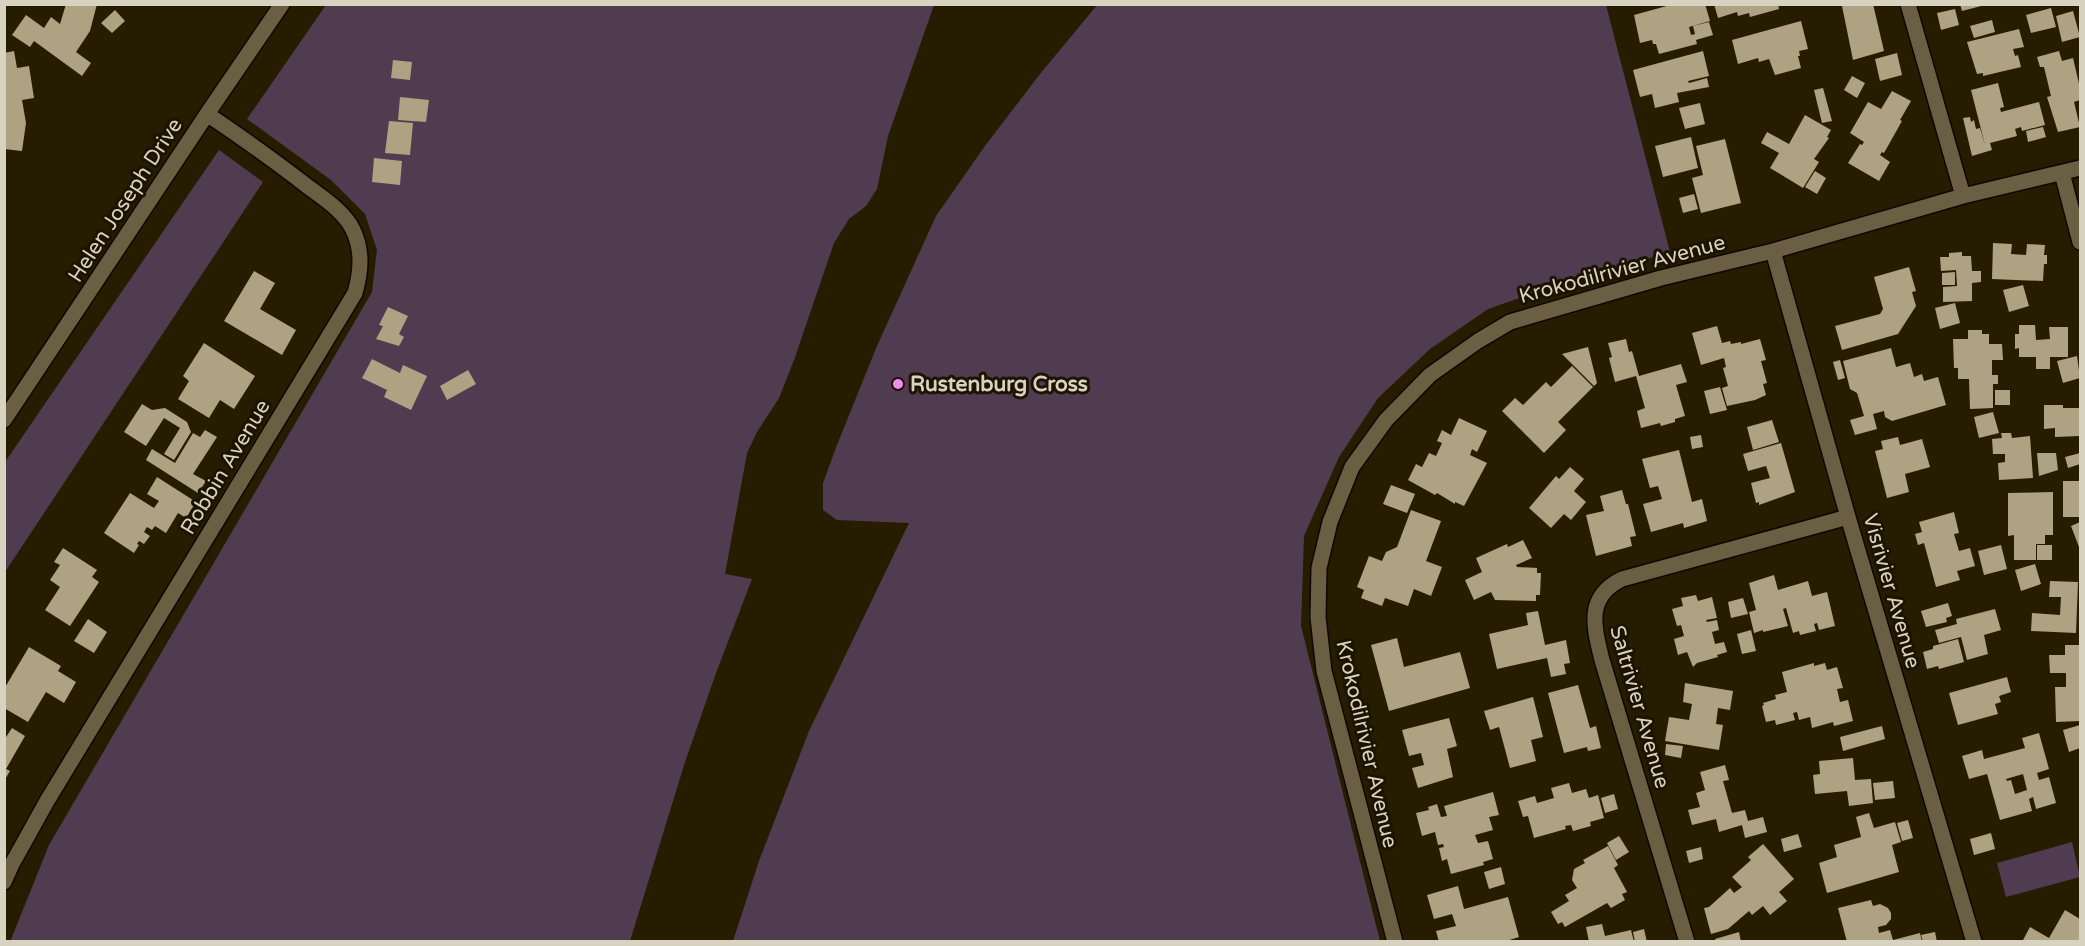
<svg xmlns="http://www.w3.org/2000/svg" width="2085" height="946" font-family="'Varela Round',sans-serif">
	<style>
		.green { fill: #503c51 }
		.building { fill: #aea282; fill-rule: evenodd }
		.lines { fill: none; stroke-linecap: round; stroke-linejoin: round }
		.minor-casing { stroke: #0f0700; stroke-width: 18 }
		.minor { stroke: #6a5f42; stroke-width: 15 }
		.poi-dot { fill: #f08bf6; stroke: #1d1300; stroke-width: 2 }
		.labels { text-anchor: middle; stroke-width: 6; stroke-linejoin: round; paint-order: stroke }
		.street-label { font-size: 21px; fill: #d8d2c1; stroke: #1d1300 }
		.poi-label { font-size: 21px; font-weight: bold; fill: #d8d2c1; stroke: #1d1300; text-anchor: start }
	</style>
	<rect width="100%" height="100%" fill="#261d01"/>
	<!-- green -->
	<path class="green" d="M1098,4L1606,5L1670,252L1554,286L1488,309L1430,349L1378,398L1339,457L1304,536L1301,626L1380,941H733L759,861L809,731L909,523L837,520L823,510V483L837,445L877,346L936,216L985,146L1040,74Z
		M326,5H934L888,136L877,189L866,206L849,219L834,243L794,360L779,398L757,432L747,453L725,574L752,579L716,673L685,762L630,941L10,942L49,845L372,292L377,250L365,214L331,180L247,119Z
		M219,150L263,182L5,572V462Z
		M2072,842L2080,877L2006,897L1997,863Z"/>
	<!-- building -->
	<path class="building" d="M66,4H97L90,31L76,52L91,63L82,76L34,41L30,47L12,35L26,15L44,28L51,17L60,24Z
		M1674,4H1705L1710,21L1689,27L1691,35L1695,34L1693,26L1709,22L1713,35L1696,40L1697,44L1659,54L1656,44H1653L1652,40L1640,43L1634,15Z
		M1714,4H1778L1779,9L1750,17L1749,13L1738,16L1737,12L1718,18Z
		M1848,4H1873L1884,51L1853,60L1842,6Z
		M1960,4H1985V5L1962,11Z
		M2051,8L2056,27L2031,33L2026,15Z
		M1955,9L1959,25L1941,30L1937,13Z
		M115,10L125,21L112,33L101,23Z
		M2073,11L2080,37L2062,42L2056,16Z
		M1992,20L1995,32L1974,38L1970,26Z
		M1801,21L1808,49L1799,51L1800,56H1798L1801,68L1775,75L1769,59L1759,62L1758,58L1738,64L1732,40Z
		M2019,29L2024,47L2013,49L2015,56L2018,55L2021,67L1983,76V73L1977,74L1967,42Z
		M14,51L17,68L29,66L34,98L22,100L26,123L22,151L4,149V53Z
		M1703,51L1709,76L1688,81L1689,83L1707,78L1709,87L1677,93L1679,102L1655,108L1652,94L1640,97L1633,70Z
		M2059,51L2062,61L2073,58L2080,88V100L2074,102L2080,127L2058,132L2047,97L2051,96L2044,67H2040L2037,57Z
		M1897,53L1902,75L1880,81L1875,59Z
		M393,60L412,62L410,80L391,78Z
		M1852,76L1865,83L1857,98L1844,90Z
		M1998,83L2004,107L2000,108L2001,112L2039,102L2045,125L2022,131L2021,127L2015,129L2017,136L1990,143L1992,150L1972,156L1963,118L1970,117L1971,122L1974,120L1976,129L1980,128L1985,145L1971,90Z
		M1823,88L1832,121L1822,123L1814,90Z
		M1892,91L1911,101L1900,120L1902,121L1884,153L1882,152L1880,155L1890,162L1879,181L1848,163L1860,144L1862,145L1864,142L1850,133L1868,102L1881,109Z
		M400,97L429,100L426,122L398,120Z
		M1700,103L1705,124L1685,129L1679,108Z
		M1805,115L1831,130L1827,137L1829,138L1814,159L1819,162L1803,188L1770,168L1779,153L1761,143L1767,132L1789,144Z
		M389,121L413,123L410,155L385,153Z
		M2043,127L2046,137L2028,142L2026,131Z
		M1691,137L1698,168L1663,177L1655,146Z
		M1725,139L1741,203L1701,213L1692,178L1703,175L1696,146Z
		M374,158L402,161L400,185L372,182Z
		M1815,171L1826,178L1817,194L1805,187Z
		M1694,194L1698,209L1683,213L1679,198Z
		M1993,243L2012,244L2011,254L2026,255L2027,244L2045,245L2044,255H2047V264H2044L2043,281L1992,279Z
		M1962,252V256H1971L1972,271H1981V282L1972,283V301L1943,302V287L1957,286L1956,270L1941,271L1940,257H1949V253Z
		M1909,267L1916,291L1912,292L1916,306L1898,334L1842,350L1835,326L1880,314L1883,309L1874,277Z
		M254,271L275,283L260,309L296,330L282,355L224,321Z
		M1955,272V285H1942V273Z
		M2023,285L2029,306L2009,312L2003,290Z
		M1955,303L1960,323L1940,329L1935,308Z
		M388,307L408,316L399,334L404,337L399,346L376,339L383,326L379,325Z
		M2019,325H2035L2036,340L2050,339L2049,327H2068V357H2050V369H2036V357H2019V348L2015,349V334H2019Z
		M1717,326L1722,343L1730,341L1731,344L1741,342V344L1760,339L1766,360L1761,361L1767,383L1763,384L1766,395L1755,400L1727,406L1722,388L1728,386L1723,368L1726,367L1724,358L1701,365L1692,333Z
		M1968,330H1982V334H1989V344H2002L2003,360H1992V375H1998V384H1993V408L1970,409L1969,379H1958V368H1954L1953,339H1968Z
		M1626,339L1629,352L1632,351L1639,376L1681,364L1687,382L1676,385L1685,416L1675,419V422L1661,426L1660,423L1641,428L1637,411L1645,408L1636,376L1615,382L1609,358L1612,357L1608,343Z
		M204,343L255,376L234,409L220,400L209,418L178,399L189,381L183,376Z
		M1588,347L1597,383L1594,386L1562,354Z
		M1891,348L1896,367L1910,363L1914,377L1922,374L1924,381L1938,377L1946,405L1892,421L1885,417L1884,411L1873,414L1877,429L1855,435L1850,420L1864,416L1857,393L1850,389L1843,361Z
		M2077,356L2080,378L2063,383L2057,361Z
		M372,359L400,373L403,365L427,376L411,410L384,397L387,390L362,378Z
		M1840,360L1845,378L1838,380L1833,362Z
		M1572,366L1593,387L1558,422L1566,430L1544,453L1502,411L1515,398L1523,405L1546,382L1551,387Z
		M468,370L476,384L447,400L440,386Z
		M1720,387L1727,410L1710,414L1704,391Z
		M1995,390H2010V405H1995Z
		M142,404L152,410L165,408L187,422L191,432L174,460L164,454L180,428L164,418L146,446L124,432Z
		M2044,405H2063V408H2080V436L2055,437V428L2044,429Z
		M1993,412L1999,433L1979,438L1974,417Z
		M1459,418L1487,431L1477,452L1472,449L1470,455L1487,463L1464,506L1455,502V504L1437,493L1435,495L1408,480L1416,464L1422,467L1429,453L1436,456L1442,443L1437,441L1442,430L1451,435Z
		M1772,420L1779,442L1753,450L1747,427Z
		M205,430L217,437L193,474L206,481L198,493L146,460L152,449L175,463L193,433L200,437Z
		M2001,433H2011L2012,438L2030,436L2033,478L1999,480L1998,463L2005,462V454H1993L1992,439L2002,438Z
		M1701,435L1703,447L1692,449L1690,437Z
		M1898,437L1900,445L1922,439L1930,467L1905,474L1909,492L1887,498L1875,451L1883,449L1881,441Z
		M1781,443L1795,492L1759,505V502L1756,503L1751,483L1770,478L1766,466L1748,471L1743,454Z
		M1679,450L1692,502L1702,499L1707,521L1684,528L1683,523L1651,532L1643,504L1662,499L1658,486L1650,488L1642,459Z
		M2037,453H2056L2058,470L2039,476Z
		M2080,453V464L2068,468L2065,457Z
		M1570,467L1584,479L1574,491L1586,502L1571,520L1564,514L1551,528L1529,508L1556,476L1559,479Z
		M157,477L196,502L186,518L178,513L166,533L155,526L152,530L147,527L144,532L150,536L144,544L139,541L137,544L139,545L134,553L104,533L130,493L154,508L159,501L147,494Z
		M2063,481H2079L2080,517H2063Z
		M1391,485L1415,494L1407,513L1383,504Z
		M1622,490L1626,504H1628L1636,536L1630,537L1632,546L1596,556L1586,515L1604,511L1600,496Z
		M2053,492V535H2045V544H2036V560H2014V535L2008,536V493Z
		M1411,510L1441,521L1426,561L1442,567L1431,596L1414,589L1408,606L1385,598L1382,606L1361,598L1364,590L1357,587L1369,556L1382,561L1386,552L1397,547Z
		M1954,512L1959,533L1954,534L1959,551L1970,548L1975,566L1957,571L1960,580L1936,587L1924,543L1918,545L1915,534L1922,532L1919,522Z
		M2080,522V546L2079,547L2071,526Z
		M1523,540L1532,558L1516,565L1517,567L1537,568V573H1541L1540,595H1536V601L1495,600L1491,592L1474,600L1465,580L1482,572L1476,558L1507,544L1508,547Z
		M2001,545L2007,569L1984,575L1978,551Z
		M2037,545H2052V560H2037Z
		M63,548L97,570L92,577L99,582L70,626L45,610L60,587L50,580L60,565L54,562Z
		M2035,564L2041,584L2021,591L2015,570Z
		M1774,575L1778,590L1808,581L1812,596L1827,592L1835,626L1819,630L1817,623L1814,624L1816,631L1800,635L1799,631L1793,633L1786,608L1783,609L1788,626L1763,632V630L1754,633L1749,612L1756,610L1749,583Z
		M2050,581L2078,582L2076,633L2031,631L2032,613L2060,615L2061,597H2049Z
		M1696,595L1698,601L1712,597L1717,618L1706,620L1707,622L1717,620L1719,630L1712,632L1715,644L1724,642L1727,652L1717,655L1718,657L1697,663L1693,667L1687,652L1678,655L1674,639L1684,636L1681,625L1677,626L1672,609L1683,606L1681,598Z
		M1743,598L1748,614L1731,618L1728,602Z
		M1948,603L1952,616L1946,618L1947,622L1926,627L1921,611Z
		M1995,609L2001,630L1984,635L1988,654L1967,660L1961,637L1939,643L1935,630L1957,624L1956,619Z
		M1538,611L1545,645L1566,640L1570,663L1564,664L1566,674L1551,677L1547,658L1497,669L1489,634L1528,625L1526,613Z
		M88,619L107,632L94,653L74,641Z
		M1751,630L1756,651L1742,654L1737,634Z
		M1397,638L1404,667L1460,652L1470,688L1389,711L1371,645Z
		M1958,639L1964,662L1939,669L1938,666L1927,669L1923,652L1933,649V646Z
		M2065,645H2079L2080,721L2056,722L2055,687H2066V673H2050L2049,655H2065Z
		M29,647L61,666L58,671L76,682L64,703L46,692L28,722L4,708V689Z
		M1814,663V666L1825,663L1827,670L1837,667L1843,688L1837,689L1840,702L1848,700L1853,721L1834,726L1833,722L1812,728L1810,717L1799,720L1797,712L1793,713L1795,720L1776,725L1775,720L1766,722L1762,706L1764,705L1763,703L1776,699L1775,695L1787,692L1782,672Z
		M2007,677L2011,692L1999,696L2001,702L1995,704L1998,714L1958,725L1949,693Z
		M1685,683L1733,691L1730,710L1718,708L1716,724L1723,725L1719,750L1665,741L1669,717L1689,720L1692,704L1683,702Z
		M1578,685L1590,728L1596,726L1601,748L1588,751L1587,747L1564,753L1548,693Z
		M1533,697L1543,737L1531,740L1536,761L1510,768L1499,727L1490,730L1484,711Z
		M1449,718L1457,746L1447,749L1453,777L1418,788L1412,768L1424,765L1421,753L1409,756L1402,730Z
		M2080,725V748L2069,752L2063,730Z
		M1882,726L1885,739L1843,751L1840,737Z
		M12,728L25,736L6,769L10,771L4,781V736L6,737Z
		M2039,733L2049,769L2037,773L2039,780L2049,777L2056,803L2036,809L2033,797L2029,799L2032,811L2000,820L1987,774L1969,779L1962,756L1982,750L1984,759L2025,748L2022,738ZM2023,774L2027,790L2015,794L2011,780L2007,781L2006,779Z
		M1666,744L1683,746L1681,758L1665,755Z
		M1853,758L1855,780L1871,779L1873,803L1849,806L1847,791L1815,794L1813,775L1820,774L1819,761Z
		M1725,765L1729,780L1723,781L1732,813L1745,810L1748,821L1763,817L1767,832L1745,838L1742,825L1719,832L1716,819L1692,825L1688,810L1700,807L1696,793L1705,790L1700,772Z
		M1893,781L1895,798L1875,800L1873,783Z
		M1569,783L1572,793L1586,789L1589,798L1598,795L1604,818L1590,822L1591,826L1573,831L1571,825L1565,826L1566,829L1534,838L1528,816L1523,817L1518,801L1535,796L1537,803L1554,798L1551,788Z
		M1493,792L1499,815L1489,817L1493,830L1475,835L1478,843L1488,841L1493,859L1483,862L1484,865L1451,874L1447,859L1442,861L1439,848L1444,847L1443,844L1438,845L1435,832L1422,836L1416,813L1429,810L1428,807L1437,804L1441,817L1447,816L1444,806Z
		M1614,794L1618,809L1605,813L1601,798Z
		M1869,813L1874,828L1895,822L1901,842L1892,845L1899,872L1827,893L1819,863L1837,857L1834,845L1861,837L1856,817Z
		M1908,820L1913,838L1902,841L1897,823Z
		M1991,833L1995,849L1974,855L1970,839Z
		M1798,834L1802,847L1784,852L1781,839Z
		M1619,836L1629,852L1616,860L1607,843Z
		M1763,844L1794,879L1779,892L1787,901L1770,915L1763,906L1752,915L1749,911L1728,929L1711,934L1704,908L1709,907L1730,888L1734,893L1742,887L1732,877L1751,860L1748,857Z
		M1608,846L1618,865L1614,868L1627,892L1622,894L1625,900L1611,908L1607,903L1565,927L1562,922L1558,924L1551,912L1569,901L1565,895L1577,888L1572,880L1574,869L1585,863L1583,860Z
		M1701,847L1703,859L1689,863L1686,851Z
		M1501,867L1505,884L1489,889L1484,872Z
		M1458,886L1464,909L1508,897L1519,937L1503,942H1439L1436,931L1456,926L1452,914L1434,919L1427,895Z
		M1871,900L1873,906L1880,904L1888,908L1891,913V919L1886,925L1878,927L1879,933L1890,930L1893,940L1920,933L1922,942H1847L1838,908Z
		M2065,910L2080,919V942H2022L2030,927L2049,938Z
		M1602,924L1605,936L1631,930L1634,942H1589L1586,927Z
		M1644,929L1647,942H1635L1633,932Z
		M1739,932L1741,942H1716L1715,939Z
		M1935,932L1937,942H1923L1921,935Z"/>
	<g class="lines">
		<defs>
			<path id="minor" d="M1908,4L1963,196
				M2062,173L2080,242
				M1773,251L1848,517L1974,942
				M4,420L207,114L282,4
				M4,882L12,864L47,801L355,293C361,271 363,251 353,230C345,212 323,198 307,186C275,161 241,137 207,114
				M1395,942L1324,671L1318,617L1319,568L1330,522L1352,467L1386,420L1430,375L1478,341L1510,322L1661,278L1773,251L1963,196L2080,168
				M1687,942L1602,660C1594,627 1585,597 1622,579L1848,517"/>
		</defs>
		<!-- minor casing -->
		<use href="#minor" class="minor-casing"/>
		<!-- minor -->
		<use href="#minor" class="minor"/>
	</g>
	<!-- markers -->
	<circle class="poi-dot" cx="898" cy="384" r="6"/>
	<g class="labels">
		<!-- street labels -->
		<g class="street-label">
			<text transform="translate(125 200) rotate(-57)" y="7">Helen Joseph Drive</text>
			<text transform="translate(1622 269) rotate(-15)" y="7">Krokodilrivier Avenue</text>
			<text transform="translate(225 467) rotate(-59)" y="7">Robbin Avenue</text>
			<text transform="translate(1892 591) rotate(74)" y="7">Visrivier Avenue</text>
			<text transform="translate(1640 707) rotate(74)" y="7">Saltrivier Avenue</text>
			<text transform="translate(1367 744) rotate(77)" y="7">Krokodilrivier Avenue</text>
		</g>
		<!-- poi labels -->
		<g class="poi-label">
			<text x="910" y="391">Rustenburg Cross</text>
		</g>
	</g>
	<!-- border -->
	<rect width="2085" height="946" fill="none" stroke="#d8d2c1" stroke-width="12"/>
</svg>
